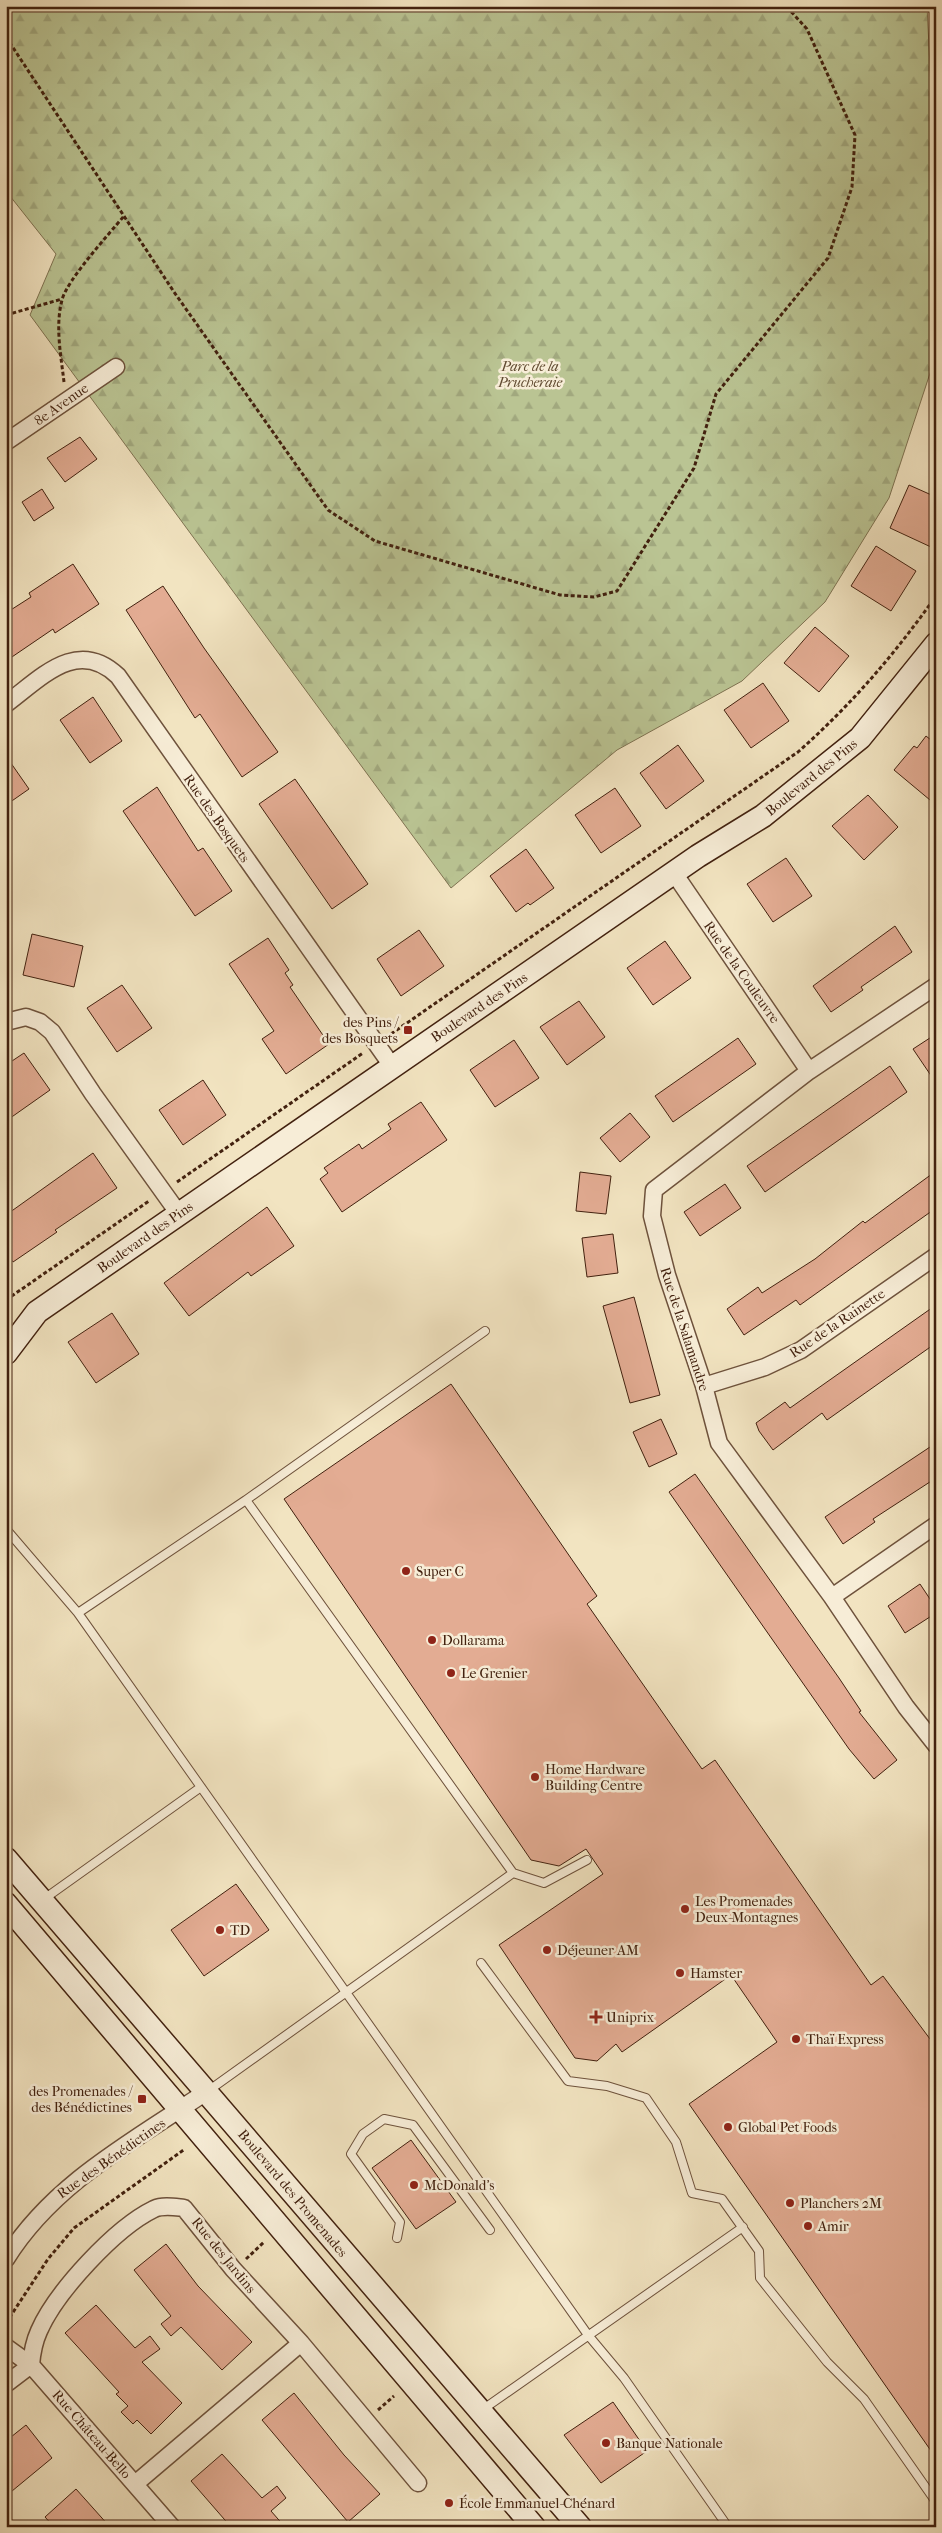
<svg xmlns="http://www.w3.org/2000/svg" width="942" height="2533" font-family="'IM FELL French Canon',serif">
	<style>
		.forest { fill: url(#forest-firs); stroke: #7e7251 }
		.building { fill: #e3ac93; stroke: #42210f }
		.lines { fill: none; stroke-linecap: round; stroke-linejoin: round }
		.lane-casing { stroke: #6e523c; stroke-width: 10 }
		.street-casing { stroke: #6e523c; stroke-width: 19 }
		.secondary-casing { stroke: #42210f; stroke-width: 25 }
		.path { stroke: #42210f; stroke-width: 3; stroke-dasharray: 4 2.5; stroke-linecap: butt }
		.lane { stroke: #f7edd7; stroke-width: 8 }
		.street { stroke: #f7edd7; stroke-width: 16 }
		.secondary { stroke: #f7edd7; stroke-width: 22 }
		.poi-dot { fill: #8f2418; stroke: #f7edd7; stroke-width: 2 }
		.labels { text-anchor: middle; stroke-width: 5; stroke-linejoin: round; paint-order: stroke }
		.park-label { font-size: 14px; font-style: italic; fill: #604a30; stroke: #f7edd7 }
		.street-label { font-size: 14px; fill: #42210f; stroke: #f7edd7 }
		.poi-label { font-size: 14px; fill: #42210f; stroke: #f7edd7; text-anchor: start }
	</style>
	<defs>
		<pattern id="forest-firs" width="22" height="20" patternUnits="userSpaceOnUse" patternTransform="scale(1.25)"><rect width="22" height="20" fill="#bac493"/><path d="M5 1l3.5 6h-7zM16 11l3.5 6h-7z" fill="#a1a87e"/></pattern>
	</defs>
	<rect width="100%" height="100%" fill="#f2e4c1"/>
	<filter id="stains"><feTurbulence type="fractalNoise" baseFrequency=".004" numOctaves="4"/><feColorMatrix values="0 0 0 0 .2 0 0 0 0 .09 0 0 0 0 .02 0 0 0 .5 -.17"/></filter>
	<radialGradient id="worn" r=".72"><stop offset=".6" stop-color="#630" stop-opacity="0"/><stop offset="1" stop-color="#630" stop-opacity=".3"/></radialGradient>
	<!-- forest -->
	<path class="forest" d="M6,6H927L936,190V355L889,498L825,602L742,681L617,750L451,888L30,315L56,254L6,191Z"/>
	<!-- building -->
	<path class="building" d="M80,437L97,459L65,482L47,458Z
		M909,485L936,497V536L931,547L890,528Z
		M42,489L54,508L34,521L22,502Z
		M876,546L916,571L891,611L851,586Z
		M73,564L99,604L55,633L53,629L6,661V613L31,597L29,593Z
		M163,586L204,648L278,752L242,777L200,714L195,718L126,610Z
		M815,627L849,656L819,692L784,663Z
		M763,683L789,721L751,748L724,710Z
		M93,697L122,741L90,763L60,720Z
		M926,736L936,744V805L894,770L914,746L917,748Z
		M678,745L704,781L666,809L640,773Z
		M6,756L29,789L6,805Z
		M295,779L368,884L332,909L259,804Z
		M157,787L198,851L203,848L232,891L195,916L123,811Z
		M615,788L641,826L601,853L575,815Z
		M868,795L898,827L864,860L832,826Z
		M526,849L554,888L530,905L528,903L516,912L490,876Z
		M786,858L812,896L773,922L747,884Z
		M895,926L912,952L861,987L863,990L831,1012L813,986Z
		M419,930L444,966L401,996L377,959Z
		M32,934L83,946L74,987L23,975Z
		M268,938L289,970L285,973L293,985L290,987L329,1044L286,1074L262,1039L274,1031L229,964Z
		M665,941L691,978L653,1005L627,968Z
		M122,985L152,1028L117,1052L87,1008Z
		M579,1001L605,1037L567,1065L540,1027Z
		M936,1034V1083L913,1049Z
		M738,1038L756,1064L673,1122L655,1096Z
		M514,1040L539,1078L495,1107L470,1070Z
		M24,1053L50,1090L6,1121V1065Z
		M890,1066L907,1092L765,1192L747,1166Z
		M203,1080L226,1115L183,1145L159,1110Z
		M421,1102L447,1140L342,1212L320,1179L328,1173L324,1168L359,1144L362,1149L391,1129L388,1124Z
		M630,1113L650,1137L620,1162L600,1138Z
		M93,1153L117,1188L55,1230L57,1232L13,1262L6,1252V1215Z
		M936,1171V1208L800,1305L796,1300L744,1335L727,1309L758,1287L762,1293L815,1259L863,1221L865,1223Z
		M580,1172L611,1176L606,1214L576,1211Z
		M725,1184L741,1208L700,1236L684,1212Z
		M267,1207L294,1246L251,1276L248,1272L189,1316L164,1283Z
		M613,1234L618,1273L587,1277L582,1238Z
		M634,1297L660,1395L630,1403L603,1306Z
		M936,1305V1343L827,1420L822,1413L773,1450L759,1431L756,1423L785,1402L790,1408Z
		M112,1313L139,1354L96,1383L68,1342Z
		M451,1384L597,1596L587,1604L702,1769L715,1760L871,1985L883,1976L936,2047V2458L689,2104L777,2042L731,1975L622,2052L616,2044L597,2061L575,2058L499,1945L603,1874L586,1849L559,1866L531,1860L284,1499Z
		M661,1419L677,1454L649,1467L633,1432Z
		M930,1447L936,1456V1478L873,1519L875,1522L843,1544L825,1517Z
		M695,1474L839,1678L861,1711L859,1712L897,1760L874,1779L849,1749L669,1492Z
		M920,1584L936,1608V1613L905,1633L888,1606Z
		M236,1884L269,1930L204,1976L171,1930Z
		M411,2140L456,2202L416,2229L372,2168Z
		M166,2244L198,2286L252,2342L222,2370L181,2327L171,2336L161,2324L171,2316L134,2270Z
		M96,2305L135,2348L150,2336L160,2349L142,2362L182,2403L151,2434L137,2420L133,2424L121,2412L128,2406L116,2394L119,2392L65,2333Z
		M294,2393L344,2455L380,2494L348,2522L262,2420Z
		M613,2402L647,2451L601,2483L564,2435Z
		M26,2425L52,2458L6,2496V2441Z
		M222,2454L262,2498L277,2486L286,2498L271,2511L285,2527H231L191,2481Z
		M76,2489L110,2527H54L45,2517Z"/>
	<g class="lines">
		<defs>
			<path id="lane" d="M246,1500L513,1873L544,1883L587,1860
				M6,1529L78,1613L588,2335L624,2378L728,2527
				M78,1613L246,1500L485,1331
				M44,1899L201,1787
				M6,1928L17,1919
				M481,1963L568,2081L607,2086L646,2098L676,2142L692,2193L722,2199L759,2251L760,2278L827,2362L864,2399L936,2502
				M208,2091L513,1873
				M397,2238L400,2222L351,2154L363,2134L384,2119L413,2125L490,2230
				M482,2410L743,2227"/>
			<path id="street" d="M6,442L116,367
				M6,704C41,678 77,637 118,676L392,1066
				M674,873L809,1071
				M936,986L809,1071L654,1190L652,1216L667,1275L704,1386L719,1443L832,1597L906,1707L936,1745
				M6,1022L26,1017L40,1022L52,1032L93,1094L179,1214
				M704,1386L765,1367L801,1350L936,1256
				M832,1597L936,1525
				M6,2259C53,2183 135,2140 206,2092
				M6,2347L31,2365L172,2527
				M6,2384L31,2365C32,2353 34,2342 39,2331C56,2292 115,2228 154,2209C163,2205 174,2207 184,2208L233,2269L301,2343L418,2483
				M135,2484L301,2343"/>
			<path id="secondary" d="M6,1353L37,1312L698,856L763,816L860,738L936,644
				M6,1859L580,2527
				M6,1904L534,2527"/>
		</defs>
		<!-- lane casing -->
		<use href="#lane" class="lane-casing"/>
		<!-- street casing -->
		<use href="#street" class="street-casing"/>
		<!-- secondary casing -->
		<use href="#secondary" class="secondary-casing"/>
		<!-- path -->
		<path class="path" d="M6,37L174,292L328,510L375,541L560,595L594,597L617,591L694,468L716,394L828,258L852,187L855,135L807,29L786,6
			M6,315L62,299
			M64,382C61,356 55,326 62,300C67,280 109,234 124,216
			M391,1034L798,752C852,704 894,655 936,596
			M177,1182L363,1053
			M6,1300L149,1201
			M246,2259L264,2242
			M6,2323L48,2259L74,2228L185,2149
			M378,2410L394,2396"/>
		<!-- lane -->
		<use href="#lane" class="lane"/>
		<!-- street -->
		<use href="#street" class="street"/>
		<!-- secondary -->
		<use href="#secondary" class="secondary"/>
	</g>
	<!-- markers -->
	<g class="poi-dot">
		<rect x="403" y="1025" width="10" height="10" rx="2.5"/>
		<circle cx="406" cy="1571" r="5"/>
		<circle cx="432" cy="1640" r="5"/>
		<circle cx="451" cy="1673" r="5"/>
		<circle cx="535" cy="1777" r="5"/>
		<circle cx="685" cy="1909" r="5"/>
		<circle cx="220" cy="1930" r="5"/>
		<circle cx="547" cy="1950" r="5"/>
		<circle cx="680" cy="1973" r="5"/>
		<path d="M593.5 2009.5h5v5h5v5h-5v5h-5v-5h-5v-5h5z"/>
		<circle cx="796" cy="2039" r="5"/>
		<rect x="137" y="2094" width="10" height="10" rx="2.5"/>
		<circle cx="728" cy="2127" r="5"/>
		<circle cx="414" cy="2185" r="5"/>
		<circle cx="790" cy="2203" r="5"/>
		<circle cx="808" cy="2226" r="5"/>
		<circle cx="606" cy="2443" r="5"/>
		<circle cx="449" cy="2503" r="5"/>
	</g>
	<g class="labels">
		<!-- park labels -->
		<g class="park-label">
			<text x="530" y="371">Parc de la<tspan x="530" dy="16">Prucheraie</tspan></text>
		</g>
		<!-- street labels -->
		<g class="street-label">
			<text transform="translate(61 404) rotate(-35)" y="5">8e Avenue</text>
			<text transform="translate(811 777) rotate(-39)" y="5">Boulevard des Pins</text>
			<text transform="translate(217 818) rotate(55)" y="5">Rue des Bosquets</text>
			<text transform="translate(742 972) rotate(55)" y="5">Rue de la Couleuvre</text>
			<text transform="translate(479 1007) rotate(-34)" y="5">Boulevard des Pins</text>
			<text transform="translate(145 1237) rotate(-35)" y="5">Boulevard des Pins</text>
			<text transform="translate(837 1323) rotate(-34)" y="5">Rue de la Rainette</text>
			<text transform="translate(685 1329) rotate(72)" y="5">Rue de la Salamandre</text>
			<text transform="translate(111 2158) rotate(-35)" y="5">Rue des Bénédictines</text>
			<text transform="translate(293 2193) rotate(50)" y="5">Boulevard des Promenades</text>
			<text transform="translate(224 2255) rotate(51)" y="5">Rue des Jardins</text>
			<text transform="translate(92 2434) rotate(49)" y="5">Rue Château-Bello</text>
		</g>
		<!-- poi labels -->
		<g class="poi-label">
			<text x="398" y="1027" text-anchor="end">des Pins /<tspan x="398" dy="16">des Bosquets</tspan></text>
			<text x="416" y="1576">Super C</text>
			<text x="442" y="1645">Dollarama</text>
			<text x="461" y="1678">Le Grenier</text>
			<text x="545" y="1774">Home Hardware<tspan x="545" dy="16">Building Centre</tspan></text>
			<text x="695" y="1906">Les Promenades<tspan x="695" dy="16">Deux-Montagnes</tspan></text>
			<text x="230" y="1935">TD</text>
			<text x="557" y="1955">Déjeuner AM</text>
			<text x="690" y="1978">Hamster</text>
			<text x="606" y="2022">Uniprix</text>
			<text x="806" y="2044">Thaï Express</text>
			<text x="132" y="2096" text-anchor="end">des Promenades /<tspan x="132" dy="16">des Bénédictines</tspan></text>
			<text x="738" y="2132">Global Pet Foods</text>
			<text x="424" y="2190">McDonald's</text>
			<text x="800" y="2208">Planchers 2M</text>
			<text x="818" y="2231">Amir</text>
			<text x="616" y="2448">Banque Nationale</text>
			<text x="459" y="2508">École Emmanuel-Chénard</text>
		</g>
	</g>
	<!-- margin -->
	<rect width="942" height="2533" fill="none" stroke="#f2e4c1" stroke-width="25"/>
	<rect x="8" y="8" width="927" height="2518" fill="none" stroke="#42210f" stroke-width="2.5"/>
	<rect x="12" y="12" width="917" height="2508" fill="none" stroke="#42210f"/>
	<rect width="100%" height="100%" filter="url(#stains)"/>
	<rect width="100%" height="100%" fill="url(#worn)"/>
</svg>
